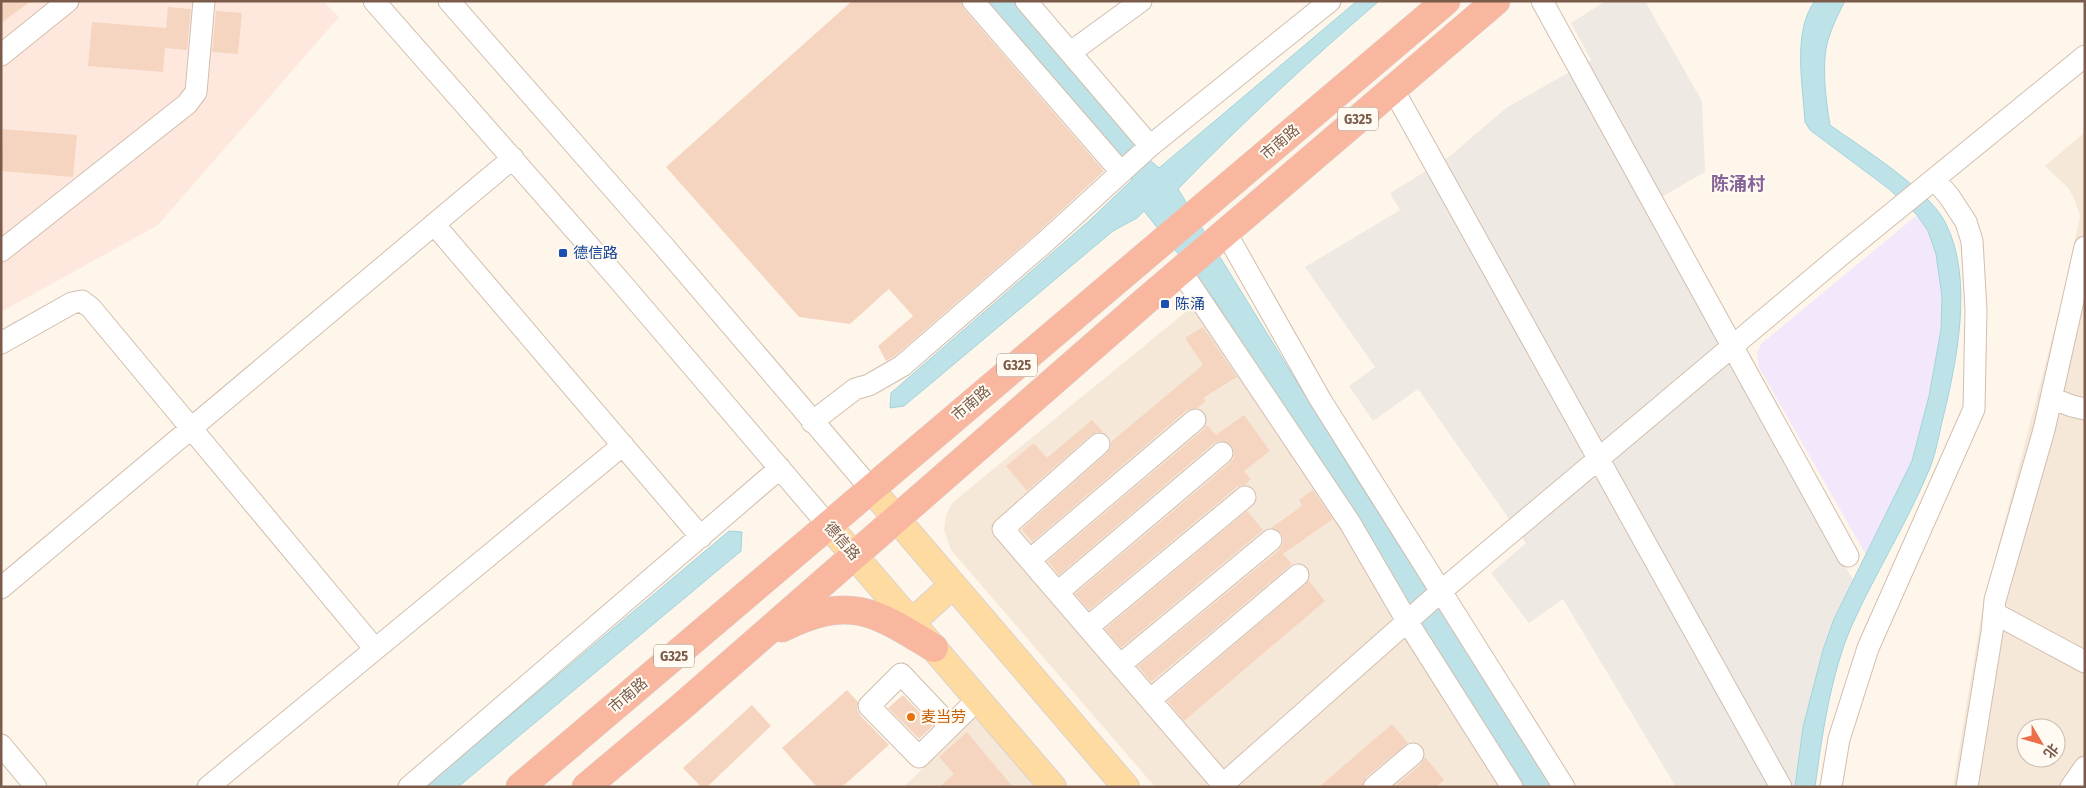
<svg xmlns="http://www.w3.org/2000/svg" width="2086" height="788" font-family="'Fira Sans Condensed','Noto Sans SC',sans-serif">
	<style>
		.residential { fill: #f6e8d8; fill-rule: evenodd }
		.commercial { fill: #fee8de }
		.industrial { fill: #efe9e3 }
		.education { fill: #f3e7fb }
		.water { fill: #bde3e9; stroke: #a2d3dc }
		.building { fill: #f5d5c0 }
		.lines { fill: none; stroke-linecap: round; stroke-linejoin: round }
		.minor-casing { stroke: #d2beae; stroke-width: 23 }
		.major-casing { stroke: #dad1cd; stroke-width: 28 }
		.highway-casing { stroke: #dad1cd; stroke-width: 29 }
		.minor { stroke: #fff; stroke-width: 21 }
		.major { stroke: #fedba1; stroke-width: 26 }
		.highway { stroke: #fab79f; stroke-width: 28 }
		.transit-dot { fill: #1a4fb4; stroke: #fffaf2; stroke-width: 2 }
		.food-dot { fill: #e8710a; stroke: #fffaf2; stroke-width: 2 }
		.labels { text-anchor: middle; stroke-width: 4; stroke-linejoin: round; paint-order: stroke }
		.shield { fill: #fffaf2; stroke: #a38b7d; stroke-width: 1 }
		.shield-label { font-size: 14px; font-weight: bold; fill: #7b5c4b }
		.street-label { font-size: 15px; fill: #7b5c4b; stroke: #fffaf2 }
		.transit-label { font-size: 15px; fill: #164399; stroke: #fffaf2; text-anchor: start }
		.food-label { font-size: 15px; fill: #c56008; stroke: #fffaf2; text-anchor: start }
		.quarter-label { font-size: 18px; font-weight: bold; fill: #856497; stroke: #fffaf2 }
	</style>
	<rect width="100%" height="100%" fill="#fef6eb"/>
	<!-- residential -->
	<path class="residential" d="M2085,132V787H1953L1983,605L2063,296L2080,216L2075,201L2069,189L2045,166ZM2026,728H2056V758H2026Z
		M1209,293L1404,598L1523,787H1155L951,550L944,530L946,515L953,502Z
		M976,717L1034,787H903L913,778Z"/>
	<!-- commercial -->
	<path class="commercial" d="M1,1H323L339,17L158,225L1,312Z"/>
	<!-- industrial -->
	<path class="industrial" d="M1606,1H1645L1702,101L1705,172L1644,207L1853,580L1834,619L1823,650L1803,727L1795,787H1676L1563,599L1529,623L1491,573L1526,543L1418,389L1373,421L1349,386L1375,367L1305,267L1400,210L1390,193L1449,157L1506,108L1591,60L1571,23Z"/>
	<!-- education -->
	<path class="education" d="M1917,215L1928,231L1936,254L1942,297L1941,330L1929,396L1912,461L1866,555L1759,367L1757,353L1761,344Z"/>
	<!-- water -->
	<path class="water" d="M986,1H1013L1151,161L1159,168L1357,1H1379C1309,61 1242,123 1178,189L1361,486L1554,787H1523L1214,299L1144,211L1137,218L1113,231L904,406L890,408L891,393L1089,221L1132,180L1129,168Z
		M1815,1H1845C1838,14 1832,27 1828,40C1821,63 1826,102 1830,125C1862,148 1927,188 1945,222C1975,279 1956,366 1941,426C1938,440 1935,456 1929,470C1907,523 1876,572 1852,625C1831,673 1822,735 1815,787H1795L1803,727L1823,650L1834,619L1912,461L1929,396L1941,330L1942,297L1936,254L1928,231L1917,215L1889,189L1810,130L1805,122C1803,86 1792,31 1815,1Z
		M729,531L742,532L741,551L458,787H425Z"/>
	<!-- building -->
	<path class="building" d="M1,1H31L1,23Z
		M852,1H961L964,9L1104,171L1037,233L895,356L886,361L878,346L913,316L889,289L850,324L799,317L666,167Z
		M168,7L191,9L187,50L165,48L163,72L88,66L92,22L166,28Z
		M216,11L242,13L238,54L212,52Z
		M3,129L77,135L73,177L1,171Z
		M1203,327L1237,377L1203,398L1206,401L1197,408L1187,410L1032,542L1022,529L1107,453L1111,448V442L1203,365L1185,338Z
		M1244,415L1270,451L1244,471L1251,479L1245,485L1237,487L1089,610L1075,594L1230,463L1234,458V451L1231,445L1220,441L1214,443L1059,575L1048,561L1203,430L1207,425L1216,435Z
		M1092,420L1103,432H1097L1091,435L1027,491L1006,466L1034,443L1047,458Z
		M1313,490L1333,519L1283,554L1292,564L1151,682L1138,666L1279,550L1283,544V537L1280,532L1271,528L1302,506L1299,500Z
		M1247,511L1263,530L1121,648L1105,629Z
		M1309,581L1325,601L1184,721L1168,701Z
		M847,690L858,702L857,709L860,715L889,745L842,787H817L782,748Z
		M903,695L933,726L919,739L888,708Z
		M752,705L771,726L707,787H701L683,768Z
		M1392,724L1408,743L1366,777L1362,787H1319Z
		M967,732L1013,787H939L954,774L939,757Z
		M1425,757L1444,780L1436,787H1394L1421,764Z"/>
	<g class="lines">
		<defs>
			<path id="minor" d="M374,1L619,280L828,525
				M449,1L661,243L871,489
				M973,1L1121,172
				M1026,1L1150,146
				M1542,1L1848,556
				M1071,52L1141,1
				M1,55L68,1
				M1393,89L1781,787
				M434,224L701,537
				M1226,233L1320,399L1564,787
				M1,251L187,104L196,92L204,1
				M1181,271L1350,523L1407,621L1512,787
				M1,343L72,303L82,301L91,308L375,649
				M2051,398L2072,406L2085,409
				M812,422L855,389L869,385L902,366L1045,242L1150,146L1330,1
				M1099,444L1003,529L1225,787
				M1030,560L1195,420
				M1,588L513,158
				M1058,592L1222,453
				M1994,613L2085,662
				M1088,627L1245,497
				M1120,665L1271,540
				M1150,700L1298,575
				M950,726L901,674L869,706L919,757L978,699
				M1,745L36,787
				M208,787L623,445
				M409,787L780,468
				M1220,787L1446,587L1841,255L2085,56
				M1374,787L1413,754
				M1831,787L1839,739L1868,648L1974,409L1976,310L1972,241L1966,222L1949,196L1934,179
				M1967,787L1992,632L1995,600L2044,430L2085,247
				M2071,787L2085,767"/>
			<path id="major" d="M871,489L1126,787
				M828,525L1053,787
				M912,622L953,585"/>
			<path id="highway" d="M782,628C850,594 875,612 934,648
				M520,787L1446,1
				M586,787L680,708L1143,303L1496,1"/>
		</defs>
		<!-- minor casing -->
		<use href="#minor" class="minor-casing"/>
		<!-- major casing -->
		<use href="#major" class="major-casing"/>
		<!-- highway casing -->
		<use href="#highway" class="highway-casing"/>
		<!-- minor -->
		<use href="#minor" class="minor"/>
		<!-- major -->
		<use href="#major" class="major"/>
		<!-- highway -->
		<use href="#highway" class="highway"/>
	</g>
	<!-- markers -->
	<g class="transit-dot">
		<rect x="558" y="248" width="10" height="10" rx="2.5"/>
		<rect x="1160" y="299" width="10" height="10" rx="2.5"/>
	</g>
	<circle class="food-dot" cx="911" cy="717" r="5"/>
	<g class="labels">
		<!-- shield labels -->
		<g class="shield">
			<rect x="1338" y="107.5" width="40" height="23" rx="4"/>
			<rect x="997" y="353.5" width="40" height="23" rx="4"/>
			<rect x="654" y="644.5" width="40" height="23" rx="4"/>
		</g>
		<g class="shield-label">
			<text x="1358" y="124">G325</text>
			<text x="1017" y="370">G325</text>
			<text x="674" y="661">G325</text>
		</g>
		<!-- street labels -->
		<g class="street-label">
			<text transform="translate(1280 142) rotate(-40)" y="5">市南路</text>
			<text transform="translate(971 403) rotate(-40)" y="5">市南路</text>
			<text transform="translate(842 541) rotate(49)" y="5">德信路</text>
			<text transform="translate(628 695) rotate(-40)" y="5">市南路</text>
		</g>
		<!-- transit labels -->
		<g class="transit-label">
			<text x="573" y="258">德信路</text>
			<text x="1175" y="309">陈涌</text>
		</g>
		<!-- food labels -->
		<g class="food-label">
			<text x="921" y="722">麦当劳</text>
		</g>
		<!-- quarter labels -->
		<g class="quarter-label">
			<text x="1738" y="190">陈涌村</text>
		</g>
	</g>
	<!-- border -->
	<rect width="2086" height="788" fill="none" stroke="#7b5c4b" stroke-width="5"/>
	<!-- north arrow -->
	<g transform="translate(2041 743) rotate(128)"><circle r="24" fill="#fffaf2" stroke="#cabbaf"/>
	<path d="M0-4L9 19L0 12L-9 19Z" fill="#ed6e4b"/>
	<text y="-8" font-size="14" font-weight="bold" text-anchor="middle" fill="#7b5c4b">北</text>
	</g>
</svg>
